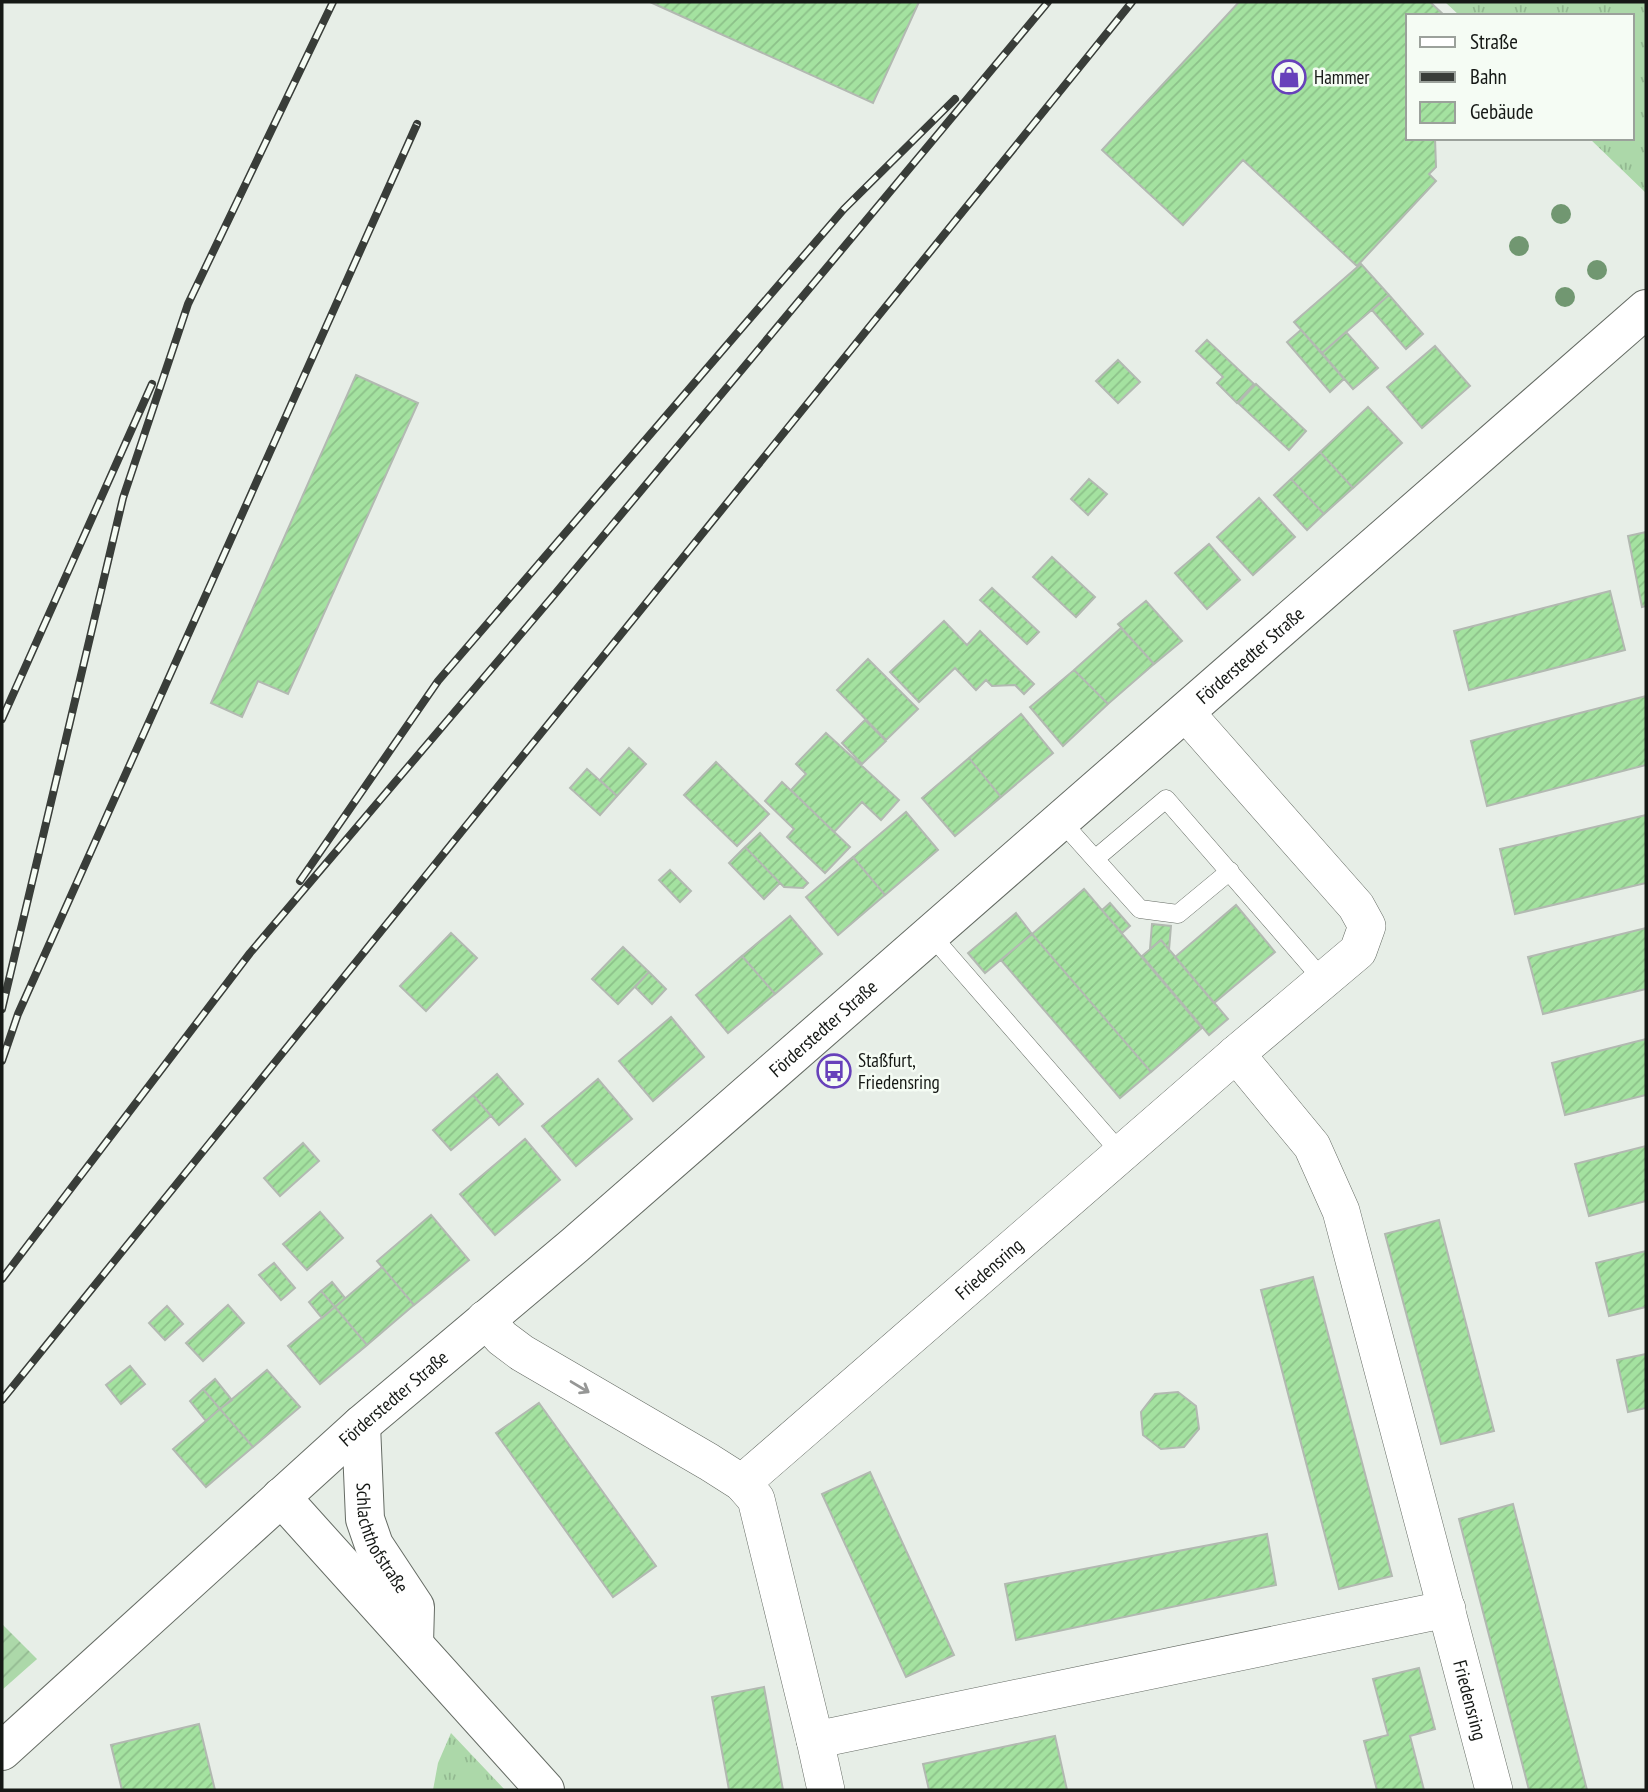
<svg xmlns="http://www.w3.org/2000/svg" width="1648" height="1792" font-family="'PT Sans Narrow',sans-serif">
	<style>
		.grass { fill: url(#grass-tufts) }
		.garden { fill: url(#garden-furrows) }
		.building { fill: url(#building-hatch); stroke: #b2b9b1; stroke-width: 2 }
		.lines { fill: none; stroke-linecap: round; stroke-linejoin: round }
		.lane-casing { stroke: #656b64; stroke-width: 19 }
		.street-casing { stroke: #656b64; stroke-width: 38 }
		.secondary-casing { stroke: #656b64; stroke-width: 40 }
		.lane { stroke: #fff; stroke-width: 18 }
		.street { stroke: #fff; stroke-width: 37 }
		.secondary { stroke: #fff; stroke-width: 38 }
		.rail-casing { stroke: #393d39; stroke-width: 8 }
		.rail { stroke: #f5fcf4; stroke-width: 5; stroke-dasharray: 16; stroke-linecap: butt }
		.tree { fill: #719771 }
		.oneway { stroke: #969796 }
		.labels { text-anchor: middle; stroke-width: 5; stroke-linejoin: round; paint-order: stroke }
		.poi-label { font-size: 19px; fill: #151815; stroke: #f5fcf4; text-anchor: start }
		.street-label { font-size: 19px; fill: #151815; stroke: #f5fcf4 }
	</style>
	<defs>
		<pattern id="grass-tufts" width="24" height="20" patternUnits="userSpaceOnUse" patternTransform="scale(1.75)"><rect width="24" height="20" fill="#acd8a9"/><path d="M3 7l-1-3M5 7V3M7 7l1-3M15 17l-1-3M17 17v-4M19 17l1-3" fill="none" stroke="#93b991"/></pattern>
		<pattern id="garden-furrows" width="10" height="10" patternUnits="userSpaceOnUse" patternTransform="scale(1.75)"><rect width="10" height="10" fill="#acd8a9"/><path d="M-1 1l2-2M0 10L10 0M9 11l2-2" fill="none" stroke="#93b991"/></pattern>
		<pattern id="building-hatch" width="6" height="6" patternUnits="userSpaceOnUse" patternTransform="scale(1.75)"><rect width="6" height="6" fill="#a4e2a0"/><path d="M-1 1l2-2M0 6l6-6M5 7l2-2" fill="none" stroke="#8cc189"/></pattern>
	</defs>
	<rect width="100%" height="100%" fill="#e7eee7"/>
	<!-- grass -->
	<path class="grass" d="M1445,2H1646V193L1589,138H1632V16H1460Z
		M451,1733L505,1790H433L438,1763Z"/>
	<!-- garden -->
	<path class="garden" d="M2,1624L37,1659L2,1690Z"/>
	<!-- building -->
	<path class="building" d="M650,2H919L873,103Z
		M1239,2H1430L1445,16H1408V138H1435L1436,167L1429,174L1436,181L1357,266L1243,160L1183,225L1102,150Z
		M1361,264L1389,295L1322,353L1294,322Z
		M1389,295L1423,334L1406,349L1372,310Z
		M1301,330L1344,379L1330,392L1287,342Z
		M1346,332L1378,368L1353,389L1322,353Z
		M1207,340L1254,384L1237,403L1217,383L1223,377L1196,351Z
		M1435,346L1470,386L1422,428L1387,387Z
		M1118,360L1140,382L1118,403L1096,381Z
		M356,375L418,403L288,694L258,681L242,717L211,703Z
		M1256,384L1306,431L1289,450L1238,403Z
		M1368,407L1402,443L1353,488L1320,452Z
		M1320,452L1353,488L1324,514L1291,479Z
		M1089,479L1107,494L1088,515L1071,499Z
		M1291,479L1324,514L1307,530L1274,495Z
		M1259,498L1295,537L1253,575L1217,537Z
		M1646,532V606L1642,607L1628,536Z
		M1209,544L1240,580L1207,609L1175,573Z
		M1052,557L1095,597L1076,617L1033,577Z
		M992,588L1039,632L1027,644L980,600Z
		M1610,591L1625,650L1469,690L1454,631Z
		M1146,601L1182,641L1154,664L1118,624Z
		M944,621L967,645L980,631L1034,684L1024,694L1015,685L992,686L986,680L976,690L955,668L919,702L890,672Z
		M1121,628L1154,664L1108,704L1074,670Z
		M868,659L918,709L886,740L837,690Z
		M1074,670L1108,704L1063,746L1030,707Z
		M1646,696V765L1487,806L1471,741Z
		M1021,714L1053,753L1001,797L969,758Z
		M865,720L886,741L862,764L842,743Z
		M826,733L899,800L881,820L862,802L834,832L791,790L806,774L796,764Z
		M629,748L646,764L617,796L600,780Z
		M969,758L1001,797L955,836L922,798Z
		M716,762L769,814L737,846L684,795Z
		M587,769L617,796L600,815L570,788Z
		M782,782L850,847L825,873L787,837L794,829L765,801Z
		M906,812L938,850L885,895L853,857Z
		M1646,815V883L1515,914L1500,849Z
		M760,833L808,883L803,888L784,887L745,847Z
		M745,847L780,883L764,899L729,863Z
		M853,857L885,895L838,935L806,897Z
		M670,870L691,891L680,902L659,880Z
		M1084,889L1202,1028L1151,1072L1032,934Z
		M1110,903L1130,926L1122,933L1102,910Z
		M1236,905L1275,952L1214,1003L1175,957Z
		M1016,913L1032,934L985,973L968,953Z
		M790,916L822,954L775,994L742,956Z
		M1152,924L1171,926L1169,950L1161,940L1150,949Z
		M1646,928V989L1543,1014L1528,957Z
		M451,933L477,958L426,1011L400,986Z
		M1032,934L1151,1072L1120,1098L1001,960Z
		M1161,940L1228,1019L1209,1035L1142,956Z
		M623,947L649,972L618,1004L592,979Z
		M742,956L775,994L728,1033L696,995Z
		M649,972L666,989L652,1004L635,987Z
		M671,1017L704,1057L653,1101L619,1061Z
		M1646,1039V1095L1565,1115L1552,1063Z
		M497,1074L523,1104L499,1125L473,1095Z
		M598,1079L632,1119L576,1166L542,1126Z
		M473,1095L491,1116L451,1150L433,1130Z
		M525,1139L560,1180L495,1235L460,1194Z
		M303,1143L319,1161L280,1196L264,1178Z
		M1646,1146V1201L1589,1216L1575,1164Z
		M320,1212L343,1238L307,1270L283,1244Z
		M431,1215L469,1260L414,1305L377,1261Z
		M1439,1220L1494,1431L1441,1444L1385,1234Z
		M1646,1251V1307L1609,1316L1596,1263Z
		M274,1263L295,1288L281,1300L259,1275Z
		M382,1267L414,1305L367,1345L335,1307Z
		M1313,1277L1392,1576L1339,1589L1261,1290Z
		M332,1282L345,1298L335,1307L321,1291Z
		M321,1291L335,1307L322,1318L309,1302Z
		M228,1305L244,1323L203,1361L186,1343Z
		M167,1306L183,1324L165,1340L149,1323Z
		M335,1307L367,1345L320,1384L288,1346Z
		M1646,1354V1408L1628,1412L1617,1360Z
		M130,1366L145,1384L121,1404L106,1385Z
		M267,1370L300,1407L253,1447L220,1409Z
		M215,1379L232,1400L220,1409L203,1389Z
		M203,1389L220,1409L206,1421L190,1401Z
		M1178,1392L1196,1406L1199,1429L1184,1447L1161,1449L1143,1435L1141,1412L1155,1394Z
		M539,1403L656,1566L613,1597L496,1433Z
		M220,1409L253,1447L206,1487L173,1449Z
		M870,1472L954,1655L906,1677L822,1494Z
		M1513,1504L1587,1790H1529L1459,1519Z
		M1267,1534L1276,1585L1016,1640L1005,1584Z
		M1419,1668L1435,1729L1410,1736L1424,1790H1377L1364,1741L1388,1735L1373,1679Z
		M764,1687L783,1790H729L712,1697Z
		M199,1724L215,1790H122L111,1745Z
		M1055,1736L1067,1790H929L923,1764Z"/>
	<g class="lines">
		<defs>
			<path id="lane" d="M1061,821L1095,859L1166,799L1324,981
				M1095,859L1140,909L1178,914L1230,871
				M931,935L1120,1152"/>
			<g id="street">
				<path id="s1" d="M1185,712L1356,906L1367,926L1358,951L1236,1054L1312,1146L1341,1211L1494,1790"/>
				<path d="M485,1319L502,1338L522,1353L709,1462L742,1483L756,1499L815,1740"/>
				<path id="s2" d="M742,1483L1236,1054"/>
				<path d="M826,1790L815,1740L1447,1609"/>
			</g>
			<g id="secondary">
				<path id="s3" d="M361,1425L365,1519L374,1545L415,1607L414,1644"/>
				<path d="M281,1497L545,1790"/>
				<path id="s4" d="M2,1751L361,1425L575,1245L1646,309"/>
			</g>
		</defs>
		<!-- lane casing -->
		<use href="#lane" class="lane-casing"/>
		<!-- street casing -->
		<use href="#street" class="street-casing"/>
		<!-- secondary casing -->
		<use href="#secondary" class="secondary-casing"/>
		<!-- lane -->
		<use href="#lane" class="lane"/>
		<!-- street -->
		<use href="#street" class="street"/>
		<!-- secondary -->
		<use href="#secondary" class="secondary"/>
		<defs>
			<path id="rail" d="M2,719L152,384
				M300,881L438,681L844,209L955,99
				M2,1009L123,498L188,304L333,2
				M2,1061L18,1014L417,124
				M2,1279L250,953L554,595L1048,2
				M2,1400L1132,2"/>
		</defs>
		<!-- rail casing -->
		<use href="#rail" class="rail-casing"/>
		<!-- rail -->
		<use href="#rail" class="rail"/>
	</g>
	<!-- trees -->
	<g class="tree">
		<circle cx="1561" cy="214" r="10"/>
		<circle cx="1519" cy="246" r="10"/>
		<circle cx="1597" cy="270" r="10"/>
		<circle cx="1565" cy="297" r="10"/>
	</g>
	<!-- one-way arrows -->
	<defs><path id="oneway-shaft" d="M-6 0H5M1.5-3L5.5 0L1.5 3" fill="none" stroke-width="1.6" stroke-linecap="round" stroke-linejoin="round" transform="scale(1.75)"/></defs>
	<use class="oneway" href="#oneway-shaft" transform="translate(580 1387) rotate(31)"/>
	<!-- icons -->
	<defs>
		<symbol id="shop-ring" viewBox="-11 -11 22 22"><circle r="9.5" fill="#f5fcf4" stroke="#6741ba" stroke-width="1.5"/><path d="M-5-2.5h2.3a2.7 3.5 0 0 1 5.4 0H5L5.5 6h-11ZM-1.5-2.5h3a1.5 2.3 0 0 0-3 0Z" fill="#6741ba"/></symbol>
		<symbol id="bus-ring" viewBox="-11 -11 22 22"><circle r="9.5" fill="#f5fcf4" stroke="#6741ba" stroke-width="1.5"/><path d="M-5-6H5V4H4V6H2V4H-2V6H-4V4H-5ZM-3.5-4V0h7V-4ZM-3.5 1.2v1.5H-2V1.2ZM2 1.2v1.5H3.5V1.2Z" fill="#6741ba"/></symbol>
	</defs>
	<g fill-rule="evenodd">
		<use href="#shop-ring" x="1270" y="58" width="38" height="38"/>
		<use href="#bus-ring" x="815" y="1052" width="38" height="38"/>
	</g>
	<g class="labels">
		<!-- poi labels -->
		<g class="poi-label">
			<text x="1314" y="84">Hammer</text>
			<text x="858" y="1067">Staßfurt,<tspan x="858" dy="22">Friedensring</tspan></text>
		</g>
		<!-- street labels -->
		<g class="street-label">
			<text dy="7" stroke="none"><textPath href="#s4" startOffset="1661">Förderstedter Straße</textPath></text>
			<text dy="7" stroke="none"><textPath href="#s4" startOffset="1094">Förderstedter Straße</textPath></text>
			<text dy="7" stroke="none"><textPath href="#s2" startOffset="327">Friedensring</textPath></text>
			<text dy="7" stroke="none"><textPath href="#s4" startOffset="527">Förderstedter Straße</textPath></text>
			<text dy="7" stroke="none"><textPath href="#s3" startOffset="117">Schlachthofstraße</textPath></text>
			<text dy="7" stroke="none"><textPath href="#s1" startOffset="1164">Friedensring</textPath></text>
		</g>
	</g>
	<!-- border -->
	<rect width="1648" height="1792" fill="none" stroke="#151815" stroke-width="7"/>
	<!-- legend -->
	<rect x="1406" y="14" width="228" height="126" fill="#f5fcf4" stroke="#9ba19b" stroke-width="2"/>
	<rect x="1420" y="37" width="35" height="10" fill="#ffffff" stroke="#9ba19b" stroke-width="2"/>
	<text x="1470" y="49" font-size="21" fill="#151815">Straße</text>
	<rect x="1420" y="72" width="35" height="10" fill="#393d39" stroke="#9ba19b" stroke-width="2"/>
	<text x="1470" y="84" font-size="21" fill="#151815">Bahn</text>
	<rect x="1420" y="102" width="35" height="21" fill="url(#building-hatch)" stroke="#9ba19b" stroke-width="2"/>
	<text x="1470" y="119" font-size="21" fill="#151815">Gebäude</text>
</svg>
